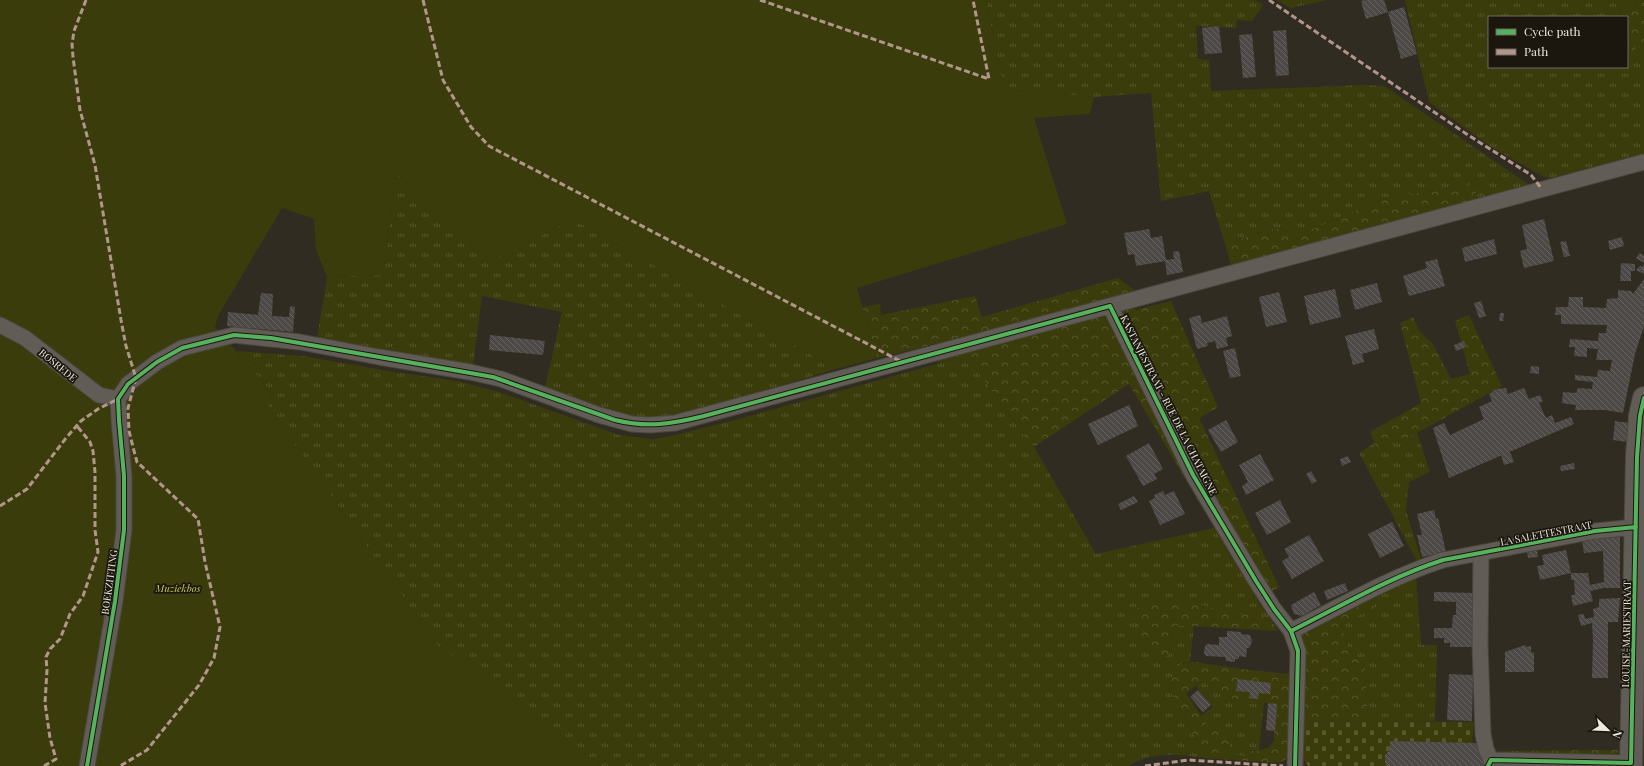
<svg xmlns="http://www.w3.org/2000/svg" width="1644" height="766" font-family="'Playfair Display',serif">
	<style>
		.grass { fill: url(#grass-tufts) }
		.forest { fill: url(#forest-crowns); fill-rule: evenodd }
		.cemetery { fill: url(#cemetery-stones) }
		.green { fill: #3b3c0b }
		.building { fill: url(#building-back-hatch) }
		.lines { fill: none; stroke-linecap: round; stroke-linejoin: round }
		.minor-casing { stroke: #4b473e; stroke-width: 17 }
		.secondary-casing { stroke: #4b473e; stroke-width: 24 }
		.minor { stroke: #615d56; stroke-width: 15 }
		.secondary { stroke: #615d56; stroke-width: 22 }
		.quiet { stroke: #b2968c; stroke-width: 3; stroke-dasharray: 6 3; stroke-linecap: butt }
		.cycleway-casing { stroke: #1b170f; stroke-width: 6 }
		.cycleway { stroke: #56b35d; stroke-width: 4 }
		.labels { text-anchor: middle; stroke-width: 3.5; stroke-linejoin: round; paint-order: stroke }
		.street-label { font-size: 10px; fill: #eee9dd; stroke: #1b170f }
		.park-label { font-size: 10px; font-style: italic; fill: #cacf55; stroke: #1b170f }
	</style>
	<defs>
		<pattern id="grass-tufts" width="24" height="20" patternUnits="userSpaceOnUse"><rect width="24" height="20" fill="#3b3c0b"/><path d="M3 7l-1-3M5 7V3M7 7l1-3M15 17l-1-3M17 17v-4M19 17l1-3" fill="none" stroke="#58582e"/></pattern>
		<pattern id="forest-crowns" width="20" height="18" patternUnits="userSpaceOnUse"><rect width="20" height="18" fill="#3b3c0b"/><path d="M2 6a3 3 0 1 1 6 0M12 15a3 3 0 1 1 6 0" fill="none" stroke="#58582e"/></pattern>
		<pattern id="cemetery-stones" width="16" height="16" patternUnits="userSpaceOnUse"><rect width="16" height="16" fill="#3b3c0b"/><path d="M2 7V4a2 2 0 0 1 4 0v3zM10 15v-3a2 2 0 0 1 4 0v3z" fill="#58582e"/></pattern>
		<pattern id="building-back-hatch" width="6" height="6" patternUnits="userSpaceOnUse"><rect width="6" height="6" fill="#4d4946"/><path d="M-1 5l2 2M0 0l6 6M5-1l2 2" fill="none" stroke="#676360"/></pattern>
	</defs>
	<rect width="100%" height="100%" fill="#312c21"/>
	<!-- grass -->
	<path class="grass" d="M986,0H1255L1263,5L1252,21L1237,20L1236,28L1196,26L1198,59L1209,60L1211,91L1364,85L1384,86L1534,188L1478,201L1474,184L1443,190L1395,196L1376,201L1343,217L1303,233L1279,229L1268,230L1225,244L1209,191L1161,201L1151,93L1094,97L1004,89Z
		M1277,0H1327L1291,8Z
		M1405,0H1616L1622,17H1489V67H1627V54L1644,43V155L1550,178L1544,177L1490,146L1429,102Z
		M396,173L491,260L573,219L836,369L678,416L652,420L630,418L545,388L562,312L482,296L473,366L317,339L327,277L383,275Z
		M236,351L303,356L388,371L457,381L499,392L619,435L651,439L667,437L724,423L966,356L1034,447L1096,554L1214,528L1257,600L1270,618L1146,604L1168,656L1174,625L1194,626L1190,662L1182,663L1169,688L1206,758C1177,754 1155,751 1128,766H600L598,763L437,645L268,407L271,392Z
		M1417,433L1430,472L1409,482L1406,511L1422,562L1417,561L1359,453L1374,443L1378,452Z
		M1416,577L1421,645H1437L1435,721H1368L1365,666L1354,652L1347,646L1341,623L1375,608L1372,599Z
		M1203,681L1217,693L1249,704L1264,702L1259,750H1248L1244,756L1231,755L1201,716L1213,707L1196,686Z"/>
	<!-- forest -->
	<path class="forest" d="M1638,0H1644V43L1627,54V20Z
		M1474,184L1478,201L1231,265L1225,244L1268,230L1279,229L1303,233L1343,217L1376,201L1395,196L1443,190Z
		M1118,278L1133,289L1135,310L1171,301L1218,407L1199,418L1279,587L1257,600L1129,384L1034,447L966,356L939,363L935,344L877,358L862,307L880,304L881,315L975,296L982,317Z
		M1469,315L1502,386L1417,433L1378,452L1370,432L1421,403L1400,323L1413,317L1420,332L1433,344L1451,379L1470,374L1455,321Z
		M1180,599L1228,612L1270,618L1278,631L1174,625L1168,656H1152L1129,612L1146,604Z
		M1372,599L1375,608L1341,623L1347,646L1354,652L1365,666L1368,721L1302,720L1301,635Z
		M1195,662L1241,669L1290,674L1288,758L1279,763L1206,758L1169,688C1174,668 1174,664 1195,662ZM1202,681L1217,693L1249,704L1262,702L1275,704L1274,741L1268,748L1255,751L1248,750L1244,756L1231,755L1228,733L1218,726H1208L1186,693Z
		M1618,750L1617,757L1498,758L1499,751Z"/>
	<!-- cemetery -->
	<path class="cemetery" d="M1302,720L1474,722L1472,742L1474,743L1391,741L1390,750L1385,755V762L1389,766H1308L1301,755Z"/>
	<!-- green -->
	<path class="green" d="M0,0H986L1004,89L1094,97L1090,114L1034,118L1067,224L857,288L877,358L836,369L573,219L491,260L396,173L383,275L327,277L316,250L314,219L282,208L218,316L215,327L271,392L268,407L437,645L598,763L600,766H0Z
		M1616,0H1638L1627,20V17H1622Z"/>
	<!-- building -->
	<path class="building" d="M1365,0H1384L1388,12L1404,7L1417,54L1401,59L1388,12L1366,19L1361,1Z
		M1219,26L1222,53L1205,54L1202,28Z
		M1286,30L1289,75L1276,76L1273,31Z
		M1252,34L1256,77L1243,78L1239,35Z
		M1544,219L1554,261L1524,268L1520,251L1527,249L1522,225Z
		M1149,229L1151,238L1162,236L1166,260L1174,259L1173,252L1179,251L1183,272L1167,275L1165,261L1136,266L1134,254L1128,255L1124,233Z
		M1622,237L1624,246L1610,250L1608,241Z
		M1494,239L1497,254L1465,262L1462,248Z
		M1566,241L1570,256L1564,257L1560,242Z
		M1640,253L1644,256V263L1636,258Z
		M1437,259L1445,286L1409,296L1403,276L1427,268L1425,262Z
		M1621,263L1635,264V271H1631V281H1620Z
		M1644,264V274L1636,270L1640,266L1642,267Z
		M1644,279V326L1635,354L1623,413L1605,410H1575L1576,405L1562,403L1563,392L1576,393L1578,388L1592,389L1593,382L1575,380V375L1597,377L1598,370L1610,371L1612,360H1596L1598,349L1587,348V357L1574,356L1575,347H1569L1570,339L1598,341L1599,333H1606L1607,325L1561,324V315H1555L1556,307H1568L1569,297H1583V307L1606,308L1607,299L1618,298V290L1631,291L1633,294Z
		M1377,283L1382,302L1355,310L1350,290Z
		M1335,289L1341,317L1310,325L1304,296Z
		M1279,292L1287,322L1266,327L1259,297Z
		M261,293L273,294L272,316L289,317L290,306L295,307L293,332L227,326L228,312L258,315Z
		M1481,301L1486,316L1479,318L1474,303Z
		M1500,313H1504L1503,321H1499Z
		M1200,315L1202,323L1227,316L1232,336L1226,338L1228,346L1217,349L1215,341L1207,343L1208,346L1197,349L1189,318Z
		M1374,329L1379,349L1362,354L1364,362L1353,365L1345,336Z
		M490,335L545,341L543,355L489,350Z
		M1464,341L1466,347L1456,351L1454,345Z
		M1235,348L1241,376L1230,378L1223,351Z
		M1531,366L1539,367V374L1530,373Z
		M1506,388L1508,394L1524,388L1529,399L1540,395L1543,401L1539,403L1546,418L1552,415L1555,423L1571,417L1574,424L1449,478L1433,428L1444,423L1450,435L1484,419L1479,407L1492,401L1489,394L1497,389Z
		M1129,405L1138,426L1098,445L1088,424Z
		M1226,420L1238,442L1221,452L1208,430Z
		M1615,421L1630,423L1628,442L1613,440Z
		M1149,443L1163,469L1154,474L1157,479L1143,486L1126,456Z
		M1510,452L1514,462L1504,465L1501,455Z
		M1260,454L1274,480L1246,495L1242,486L1248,482L1239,465Z
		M1348,456L1351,462L1342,466L1340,459Z
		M1574,463L1575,469L1561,471L1560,466Z
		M1311,471L1317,481L1312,484L1306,474Z
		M1163,491L1165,495L1174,491L1185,514L1160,525L1149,501L1155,498L1154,495Z
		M1134,496L1138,502L1121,510L1118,504Z
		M1280,500L1291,522L1267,535L1255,513Z
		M1434,510L1436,519L1438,518L1446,552L1422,557L1417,535H1422L1417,514Z
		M1392,522L1404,546L1380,558L1368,534Z
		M1309,535L1324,561L1292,579L1282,561L1289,557L1284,549Z
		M1620,537V588H1604L1590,591L1593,601L1573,606L1571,595H1575L1574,580H1571V573L1540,580L1537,566L1544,565L1542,555L1566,550L1571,573H1588L1590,585L1604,582L1603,551L1584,553L1582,540Z
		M1537,549L1538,557L1528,558L1527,551Z
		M1345,583L1348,591L1327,600L1324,591Z
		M1314,592L1321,605L1302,616L1294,614L1291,605Z
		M1434,592L1475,593L1473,647H1450V643H1444V638H1434V628H1452L1453,615H1456V602L1434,601Z
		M1620,598L1618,622H1608V678H1592L1593,640L1592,623L1581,626L1578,615L1584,614L1585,619L1594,617L1593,609L1599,607V599Z
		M1227,631L1241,632V634L1250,635L1252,642L1249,648H1247L1246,657L1239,656V659H1235V662L1226,661L1225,657L1206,656L1204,653L1205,646L1207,644L1219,645V637H1227Z
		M1525,645L1526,647L1531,646V652L1534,653V672H1505V652Z
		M1449,674L1473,675L1472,721L1447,720Z
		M1238,679L1271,683L1270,694L1259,693L1258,699L1249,698L1250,692L1236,691Z
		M1198,690L1211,705L1203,712L1190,697Z
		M1268,703L1277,704L1275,731L1266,730Z
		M1390,741L1474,743L1478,744L1484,755V766H1389L1385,762V755L1390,750Z"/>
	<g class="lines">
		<defs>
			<path id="minor" d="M1110,306L1193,475L1256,581L1274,609L1291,631L1298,651L1295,766
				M0,325L25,338L99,395L118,399
				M118,399L128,384L157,362L173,353L182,348L234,335L300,342L379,357L470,372L501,379L599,415L632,424L650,425L675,423L1644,162
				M1481,553L1480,644L1483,734L1486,749L1491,760
				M1291,631C1341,606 1390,577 1443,560L1595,531L1636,527
				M1491,760L1631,763
				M87,766L115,601L124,530V476L119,420L118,399"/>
			<path id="secondary" d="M1631,766L1637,457L1640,416L1644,398"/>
		</defs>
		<!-- minor casing -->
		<use href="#minor" class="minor-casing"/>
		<!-- secondary casing -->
		<use href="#secondary" class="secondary-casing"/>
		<!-- minor -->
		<use href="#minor" class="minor"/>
		<!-- secondary -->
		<use href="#secondary" class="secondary"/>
		<!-- quiet -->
		<path class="quiet" d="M86,0L74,31L72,44L73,57L80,110L95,165L121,320L126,346L136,378L128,408L129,431L133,447L137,462L198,519L205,562L220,627L214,658L199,685L147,750L120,766
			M423,0L443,80L471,127L489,146L902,362
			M760,0L989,79L973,0
			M1269,0L1468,135L1531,175L1542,189
			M0,506L27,489L66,438L81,421L98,409L118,399
			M44,766L56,759L50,738L45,703L47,670L46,657L50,649L60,639L70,614L83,596L98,552L95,530V472L93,451L90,442L77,426
			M1145,766L1188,760L1283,766"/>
		<defs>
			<path id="cycleway" d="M1291,631C1341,606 1390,577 1443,560L1595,531L1636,527
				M87,766L115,601L124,530V476L119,420L118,399L128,384L157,362L182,348L234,335L271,338L493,377L615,420C647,428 672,424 704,416L1110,306L1193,475L1256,581L1274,609L1291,631L1298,651L1295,766
				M1488,766L1491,760L1631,763L1637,457L1640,416L1644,398"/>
		</defs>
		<!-- cycleway casing -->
		<use href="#cycleway" class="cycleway-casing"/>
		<!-- cycleway -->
		<use href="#cycleway" class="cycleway"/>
	</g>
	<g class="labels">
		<!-- street labels -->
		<g class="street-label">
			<text transform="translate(58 365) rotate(39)" y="4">BOSREDE</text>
			<text transform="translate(1169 405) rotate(63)" y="4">KASTANJESTRAAT - RUE DE LA CHATAIGNE</text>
			<text transform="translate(1546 533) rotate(-11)" y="4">LA SALETTESTRAAT</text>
			<text transform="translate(109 582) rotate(-82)" y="4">BOEKZITTING</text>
			<text transform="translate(1626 634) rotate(-89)" y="4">LOUISE-MARIESTRAAT</text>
		</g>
		<!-- park labels -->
		<g class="park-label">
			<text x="178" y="592">Muziekbos</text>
		</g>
	</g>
	<!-- legend -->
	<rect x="1488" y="16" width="140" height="52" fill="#1b170f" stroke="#6f6b61"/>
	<rect x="1496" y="29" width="20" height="6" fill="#56b35d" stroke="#6f6b61"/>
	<text x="1524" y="36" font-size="12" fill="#eee9dd">Cycle path</text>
	<rect x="1496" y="49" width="20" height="6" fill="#b2968c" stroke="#6f6b61"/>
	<text x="1524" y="56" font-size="12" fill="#eee9dd">Path</text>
	<!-- north arrow -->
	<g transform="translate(1608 730) rotate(113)" stroke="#1b170f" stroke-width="3" paint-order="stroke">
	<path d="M0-3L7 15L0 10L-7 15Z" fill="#eee9dd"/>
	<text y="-6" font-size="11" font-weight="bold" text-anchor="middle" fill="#eee9dd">N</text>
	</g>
</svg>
